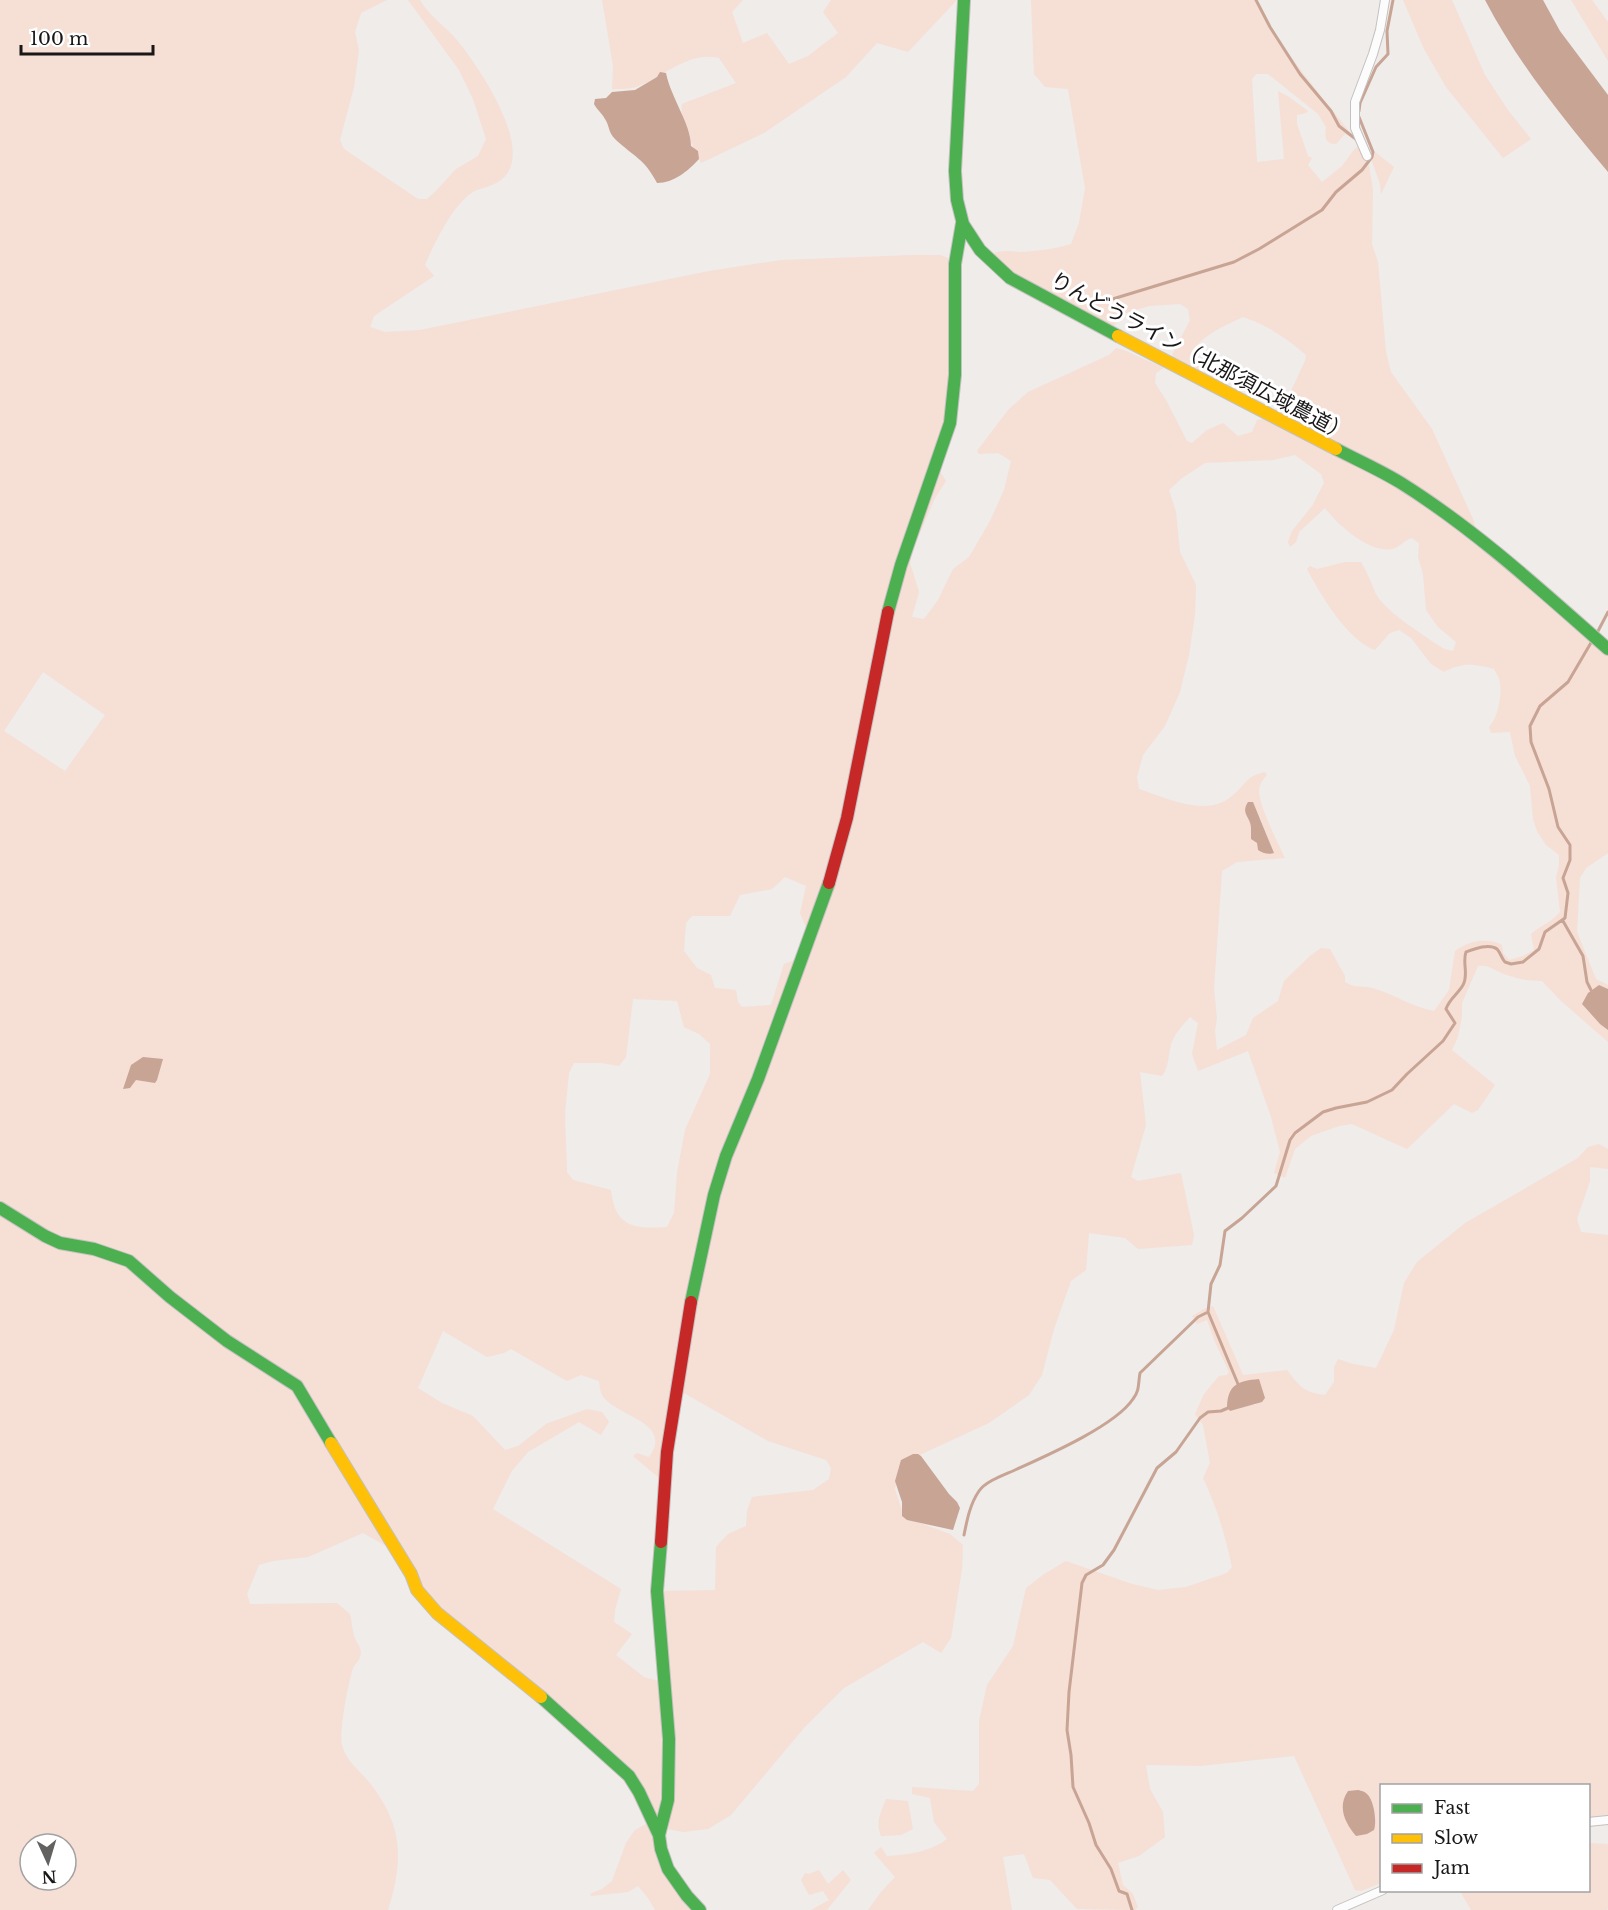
<svg xmlns="http://www.w3.org/2000/svg" width="1608" height="1910" font-family="'Libre Baskerville','Noto Sans JP',serif">
	<style>
		.green { fill: #f6dfd5; fill-rule: evenodd }
		.water { fill: #c8a495 }
		.lines { fill: none; stroke-linecap: round; stroke-linejoin: round }
		.stream { stroke: #c8a495; stroke-width: 3 }
		.street-casing { stroke: #c4c2c0; stroke-width: 10 }
		.fast-casing { stroke: #c4c2c0; stroke-width: 14 }
		.slow-casing { stroke: #c4c2c0; stroke-width: 14 }
		.jam-casing { stroke: #c4c2c0; stroke-width: 14 }
		.street { stroke: #fdfcfc; stroke-width: 8 }
		.fast { stroke: #4caf50; stroke-width: 12 }
		.slow { stroke: #ffc107; stroke-width: 12 }
		.jam { stroke: #c62828; stroke-width: 12 }
		.labels { text-anchor: middle; stroke-width: 6; stroke-linejoin: round; paint-order: stroke }
		.street-label { font-size: 21px; fill: #191717; stroke: #fff }
	</style>
	<rect width="100%" height="100%" fill="#efecea"/>
	<!-- green -->
	<path class="green" d="M0,0H387L361,13L355,32L359,50L354,87L340,140L344,149L418,199H427L435,192L456,169L478,156L486,139L473,99L459,70L408,0H420C429,16 445,26 457,40C477,65 537,150 502,179C493,187 482,187 473,192C453,204 434,244 425,265L434,276L374,316L370,327L385,332L420,330L709,271L781,260L913,255H940L948,258L950,271L962,291L958,395L955,430L939,470L946,481L935,498L914,547L910,563L919,592L912,617L924,619L938,600L953,569L969,557L990,521L1004,490L1011,461L998,453L979,454L977,451L1008,410L1028,392L1109,355L1116,348L1124,350L1164,368L1156,373L1155,383L1166,400L1187,441L1192,443L1207,430L1223,423L1238,436L1252,432L1257,420C1285,415 1294,383 1305,361L1306,355C1287,338 1267,325 1243,317C1222,327 1196,337 1189,360L1222,382L1175,359L1172,355L1190,320L1188,309L1180,304L1149,306L1126,313L1113,327C1080,311 1011,285 993,254C1002,249 1013,252 1022,252C1038,251 1055,249 1071,244L1079,223L1085,188L1068,89L1045,87L1034,74L1031,0H1255C1284,52 1316,90 1353,136V139L1345,134L1336,144C1324,144 1325,136 1326,127L1318,114L1268,74H1256L1252,79L1257,162L1284,159L1278,91L1289,97L1308,111L1306,113L1297,115V124L1308,156L1312,158L1308,165L1322,182L1342,166L1353,151L1358,146L1362,147L1369,166L1373,190L1372,244L1378,262L1386,352L1391,372L1432,429L1474,521L1477,538L1608,655V853L1586,868L1580,878L1577,932L1596,979L1608,985V989L1599,985L1585,1008L1608,1030V1042L1560,1000L1542,981C1529,981 1518,979 1507,975C1497,972 1489,964 1478,966L1462,1003V1016L1458,1037L1452,1050L1495,1085L1478,1110L1472,1113L1454,1104L1407,1149L1352,1124L1339,1126L1311,1136L1295,1149L1285,1178L1274,1173L1280,1152L1271,1117L1248,1051L1198,1071L1192,1054L1198,1023L1190,1017C1182,1026 1175,1033 1171,1044C1168,1056 1169,1067 1162,1076L1140,1072L1146,1125L1131,1177L1138,1181L1181,1173L1194,1235L1192,1245L1138,1249L1125,1238L1089,1233L1086,1270L1071,1281L1054,1329L1042,1375L1029,1395L989,1423L911,1459L899,1468L895,1489L904,1517L950,1534L963,1545L962,1569L951,1638L941,1653L923,1642L844,1688L804,1728L731,1815L708,1829L683,1832L667,1829L653,1816L637,1777L422,1592L386,1546L363,1533L308,1557L273,1561L259,1565L247,1594L250,1604L337,1603L350,1614C352,1621 352,1629 354,1636C357,1644 363,1648 360,1657C359,1661 355,1664 353,1668C348,1684 339,1730 342,1745C346,1761 359,1770 369,1782C403,1825 404,1859 388,1910H0ZM1295,455L1321,474L1324,483L1312,506L1292,531L1288,542L1290,547L1296,542L1299,532L1325,508C1338,525 1369,553 1392,549C1399,548 1404,540 1412,538L1419,543L1418,557L1423,574L1426,610L1438,627L1456,642L1453,651L1444,649C1427,637 1383,611 1375,592C1371,582 1367,572 1361,562H1345L1317,569L1310,566L1307,569C1320,594 1348,641 1375,650L1390,633L1399,630L1411,638L1431,664L1444,672C1463,662 1473,664 1494,669C1496,673 1500,678 1500,683C1502,696 1498,718 1489,727L1491,733L1510,732L1515,756L1530,786L1533,819L1537,831L1546,845L1559,855V865L1556,877L1560,912C1551,923 1541,925 1531,934L1534,950L1523,956L1509,960L1503,953L1502,945C1487,937 1468,941 1455,951L1449,990L1434,1011C1411,1007 1394,994 1372,988C1361,985 1357,989 1345,982V976L1330,949L1321,948L1310,956L1284,981L1278,1001L1253,1018L1246,1035L1217,1050L1215,1031L1217,1018L1214,989L1222,871L1237,862L1285,858C1278,843 1259,806 1259,791C1259,785 1263,779 1267,775L1265,772C1244,777 1247,784 1232,796C1206,818 1167,798 1139,789L1137,777L1143,755L1165,726L1180,692L1189,655L1195,614L1196,585L1180,552L1176,512L1169,490L1182,478L1205,463L1273,460ZM43,672L105,715L65,771L4,731ZM1248,802L1261,820L1273,853L1261,852L1258,850L1257,843L1251,839C1251,833 1252,827 1250,822C1246,814 1242,811 1248,802ZM785,877L806,886L800,913L807,930L798,959L784,964L771,1005L742,1007L738,1002L736,990L715,988L711,975L697,968L684,951L686,923L692,916H730L740,895L772,889ZM633,999L677,1001L684,1027L699,1034L710,1044V1074L685,1130L677,1173L674,1213L667,1227C635,1229 615,1228 611,1190L573,1180L567,1172L565,1113L569,1073L574,1063H601L619,1066L626,1057ZM443,1331L487,1357L504,1353L511,1349L567,1381L581,1375L599,1381C600,1385 600,1392 602,1395C614,1416 675,1422 649,1457L637,1453L633,1456L658,1477H661L672,1391L684,1393L768,1441L826,1460L831,1468L829,1479L813,1490L752,1497L747,1511L746,1526L728,1534L716,1547L715,1590L663,1591L666,1674L658,1681L644,1677L616,1655L632,1634L614,1622L615,1610L621,1589L493,1509L512,1471L528,1452L579,1422L601,1435L609,1422L602,1412L587,1409L546,1424L518,1446L505,1450L473,1416L442,1403L418,1388ZM30,1844H66V1880H30Z
		M602,0H743L732,12L743,43L767,33L789,64L808,56L838,33L823,12L831,0H957L908,52L877,43L846,77L764,133L701,163C694,148 679,120 682,104L736,83L719,58C687,51 663,78 636,87C629,89 620,89 612,89L613,66Z
		M1403,0H1452L1485,75L1508,110L1531,139L1503,158L1446,87L1424,49Z
		M1571,0H1592L1608,22V61Z
		M1370,148L1394,167L1381,194L1380,184L1368,150Z
		M1599,1144L1608,1149V1169L1590,1167V1181L1577,1219L1581,1232L1608,1235V1823L1589,1827L1588,1786H1382L1381,1883L1361,1891L1355,1890L1294,1756L1200,1766L1146,1765L1150,1789L1163,1812L1165,1837L1139,1856L1118,1863L1123,1885L1133,1894L1138,1907L1135,1910L1077,1909L1050,1880L1033,1878L1024,1854L1003,1857L1012,1910H868L881,1892L895,1877L874,1853L881,1847L887,1856C908,1855 930,1852 947,1839L934,1822L930,1798L912,1794V1787L973,1791L979,1784V1721L987,1685L1013,1646L1026,1588L1044,1574L1066,1561L1132,1584L1158,1590L1186,1587L1227,1573L1232,1567C1225,1535 1217,1507 1203,1478L1210,1463L1203,1425L1195,1414L1204,1394L1219,1376L1227,1375L1229,1372L1215,1342L1207,1320L1197,1324L1192,1316L1204,1309L1213,1306L1243,1375L1287,1370C1300,1387 1303,1392 1325,1395L1334,1382V1367L1338,1359L1353,1364L1376,1368L1394,1330L1404,1283L1417,1262L1465,1223L1578,1158L1588,1147ZM1259,1379L1256,1405H1249L1235,1385Z
		M886,1799L908,1801L913,1829L901,1835L881,1836C875,1822 881,1812 886,1799Z
		M646,1824L650,1825L662,1864L694,1910H655L648,1898L638,1886L628,1892L591,1896L590,1894L602,1889L612,1881L626,1843L635,1830Z
		M1589,1843L1608,1844V1909L1606,1910H1471L1460,1891L1588,1890Z
		M819,1870L828,1884L843,1870L851,1880L827,1910H811L829,1900L823,1891L809,1895L801,1880L805,1873L809,1874Z"/>
	<!-- water -->
	<path class="water" d="M1485,0H1543L1560,31L1608,95V172C1562,117 1518,63 1485,0Z
		M660,72L666,73C671,98 691,124 691,146L698,151L699,159C688,171 674,183 657,183C644,158 634,157 615,139C608,132 610,127 605,119C602,113 597,110 594,104L595,99L606,98L612,92L635,90L657,77Z
		M1248,802H1253L1274,853C1269,855 1262,853 1258,850L1257,843L1251,839C1251,835 1251,832 1251,828C1251,817 1240,814 1248,802Z
		M1599,985L1608,989V1030L1600,1024L1582,1004L1588,993Z
		M143,1057L163,1059L157,1080L155,1083L136,1080L130,1088L123,1089L131,1065Z
		M1259,1379L1265,1398L1262,1402L1230,1411L1227,1407C1228,1384 1238,1381 1259,1379Z
		M913,1454H918L921,1456L949,1494L957,1502L960,1508L953,1530L907,1520L902,1516V1502L895,1481L901,1460Z
		M1358,1790C1362,1791 1364,1791 1367,1794C1374,1800 1377,1822 1374,1830L1367,1834L1356,1836C1345,1823 1337,1807 1348,1791Z"/>
	<g class="lines">
		<!-- stream -->
		<path class="stream" d="M1256,0L1270,27L1300,74L1331,111L1339,126L1357,140
			M1359,111L1360,103L1376,67L1388,54L1387,31L1393,0
			M1106,301L1234,262L1259,249L1322,210L1336,192L1362,170L1372,157L1373,152L1359,117
			M1597,633L1608,612
			M1563,921L1583,956L1587,982L1591,990
			M1208,1312L1238,1384
			M964,1535C967,1520 970,1504 979,1491C986,1481 1004,1475 1015,1470C1046,1456 1115,1426 1133,1399C1140,1390 1138,1383 1140,1373L1198,1317L1208,1312L1211,1284L1220,1265L1225,1231L1242,1218L1276,1186L1290,1140L1295,1133L1323,1112L1336,1108L1367,1102L1392,1090L1407,1074L1443,1041L1455,1023L1446,1009C1449,999 1458,994 1463,985C1469,975 1462,962 1466,952C1474,949 1489,943 1497,949C1500,952 1502,959 1505,962L1511,964L1523,962L1539,949L1545,932L1565,918L1568,893L1563,878L1570,860V845L1558,827L1549,789L1531,742L1530,726L1540,706L1568,682L1592,641
			M1132,1910L1127,1894L1119,1891L1111,1869L1096,1845L1089,1823L1073,1787L1071,1755L1067,1730L1069,1692L1082,1583L1086,1575L1103,1565L1114,1550L1157,1468L1176,1452L1200,1418L1208,1412L1221,1411L1228,1408"/>
		<defs>
			<path id="street" d="M1367,156L1355,128V102L1373,54L1380,30L1385,0
				M1588,1822L1608,1820
				M1337,1910L1383,1890"/>
			<path id="fast" d="M964,0L955,171L957,200L963,224L980,250L1010,278L1118,336
				M1336,449C1357,460 1380,470 1401,483C1476,530 1542,591 1608,649
				M888,612L901,565L950,423L955,375V264L962,223
				M0,1208L45,1236L60,1243L94,1249L129,1261L170,1297L227,1341L297,1386L331,1443
				M691,1302L714,1195L726,1156L758,1079L829,883
				M661,1542L657,1591L669,1739L668,1800L659,1835L661,1849L668,1869L687,1896L700,1910
				M541,1697L629,1776L639,1792L659,1835"/>
			<path id="slow" d="M1118,336L1336,449
				M331,1443L411,1574L417,1590L437,1613L541,1697"/>
			<path id="jam" d="M829,883L847,818L888,612
				M661,1542L667,1452L691,1302"/>
		</defs>
		<!-- street casing -->
		<use href="#street" class="street-casing"/>
		<!-- fast casing -->
		<use href="#fast" class="fast-casing"/>
		<!-- slow casing -->
		<use href="#slow" class="slow-casing"/>
		<!-- jam casing -->
		<use href="#jam" class="jam-casing"/>
		<!-- street -->
		<use href="#street" class="street"/>
		<!-- fast -->
		<use href="#fast" class="fast"/>
		<!-- slow -->
		<use href="#slow" class="slow"/>
		<!-- jam -->
		<use href="#jam" class="jam"/>
	</g>
	<g class="labels">
		<!-- street labels -->
		<g class="street-label">
			<text transform="translate(1200 357) rotate(28)" y="7">りんどうライン（北那須広域農道）</text>
		</g>
	</g>
	<!-- legend -->
	<rect x="1380" y="1784" width="210" height="108" fill="#ffffff" stroke="#a3a2a2" stroke-width="1.5"/>
	<rect x="1392" y="1804" width="30" height="9" fill="#4caf50" stroke="#a3a2a2" stroke-width="1.5"/>
	<text x="1434" y="1814" font-size="18" fill="#191717">Fast</text>
	<rect x="1392" y="1834" width="30" height="9" fill="#ffc107" stroke="#a3a2a2" stroke-width="1.5"/>
	<text x="1434" y="1844" font-size="18" fill="#191717">Slow</text>
	<rect x="1392" y="1864" width="30" height="9" fill="#c62828" stroke="#a3a2a2" stroke-width="1.5"/>
	<text x="1434" y="1874" font-size="18" fill="#191717">Jam</text>
	<!-- north arrow -->
	<g transform="translate(48 1862) rotate(176)"><circle r="28" fill="#ffffff" stroke="#a3a2a2" stroke-width="1.5"/>
	<path d="M0-4.5L10 22L0 15L-10 22Z" fill="#646261"/>
	<text y="-9" font-size="16" font-weight="bold" text-anchor="middle" fill="#191717">N</text>
	</g>
	<!-- scale -->
	<path d="M21 45v9h132v-9" fill="none" stroke="#191717" stroke-width="3"/>
	<text x="30" y="45" font-size="18" fill="#191717" stroke="#ffffff" stroke-width="4.5" paint-order="stroke">100 m</text>
</svg>
